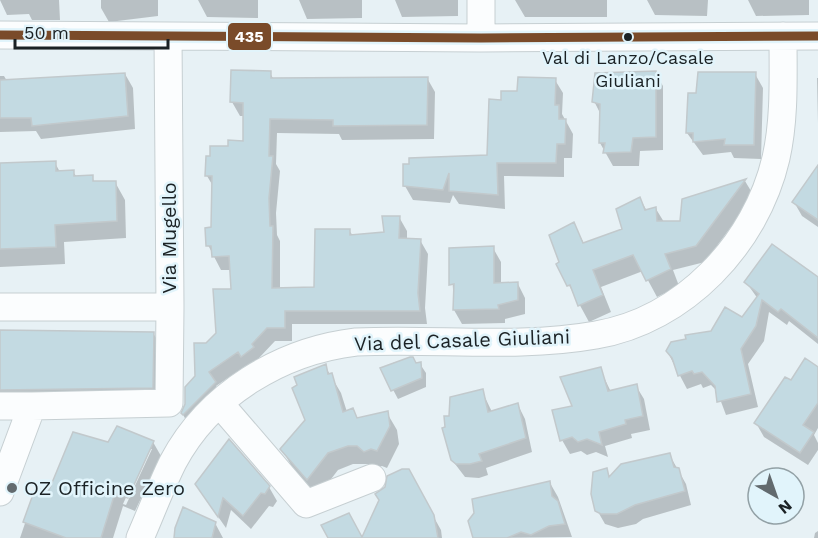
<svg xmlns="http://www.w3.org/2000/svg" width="818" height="538" font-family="'Work Sans',sans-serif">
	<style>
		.shadow { fill: #0003; fill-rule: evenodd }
		.building { fill: #c3dae2; stroke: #c2c9cc; stroke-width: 1.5 }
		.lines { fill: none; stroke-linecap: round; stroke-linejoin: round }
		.minor-casing { stroke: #c6cfd2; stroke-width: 29 }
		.minor { stroke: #fbfdfe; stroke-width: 27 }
		.bus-1-casing { stroke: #e1f4fb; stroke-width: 14 }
		.bus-1 { stroke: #7a4b2a; stroke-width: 9 }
		.bus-dot { fill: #1b2225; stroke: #e1f4fb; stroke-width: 2 }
		.poi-dot { fill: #626a6e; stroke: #e1f4fb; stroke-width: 2 }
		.labels { text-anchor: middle; stroke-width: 5; stroke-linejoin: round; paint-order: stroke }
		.bus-label { font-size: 18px; fill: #1b2225; stroke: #e1f4fb }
		.street-label { font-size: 20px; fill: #1b2225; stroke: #e1f4fb }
		.poi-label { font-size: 20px; fill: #1b2225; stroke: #e1f4fb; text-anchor: start }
		.line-badge { stroke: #e1f4fb; stroke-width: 2 }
		.badge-label { font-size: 16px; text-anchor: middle; font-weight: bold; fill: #fff }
	</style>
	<rect width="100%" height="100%" fill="#e7f1f5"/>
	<!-- shadow -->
	<path class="shadow" d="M0,0H59L60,20H32L29,14L7,15Z
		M101,0H158V16L109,22L101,8Z
		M198,0H258V18L207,17Z
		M299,0H362V18L307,19Z
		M395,0H458V16L402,17Z
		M515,0H607V17H525Z
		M647,0H708L707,16L655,15Z
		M748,0H809V15L756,16Z
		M655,72L663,86V150L640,151L639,166H613L600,143L601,115L594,101Z
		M270,73L274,80L427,78L435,92L434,139L342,140L339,134L277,133L276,164L280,171L276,213L277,235L280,241V289H316L349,230L353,236L385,234L399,217L407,231V240H420L428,254L425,308L427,324H292V341H275L259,358L260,361L250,369L247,365L216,386L222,397L190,427L182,413L206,345L218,333L232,290L231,270H221L208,245L212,229L213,186L207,176L230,148L244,142L245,116H240L232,102Z
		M125,74L133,88L135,129L41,139L36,131L0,132V76H4L7,81Z
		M755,74L763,88L761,159L734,158L731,152L703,155L687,133L689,95H697Z
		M817,78H818V124Z
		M555,80L563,93L562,114L573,134L572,158H564V177L504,176L505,209L459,204L453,195L450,203L413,200L405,186L489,157L502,101Z
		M55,163L60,172H73L77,177H92L95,183L115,182L125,200L126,238L64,242L65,264L0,267V165Z
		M818,167V227L802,216L794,202Z
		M745,181L754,196L705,262L673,270L679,286L657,297L643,271L601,287L611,312L589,322L558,265L573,224L585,245L624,230L640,199L647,211L656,209L664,222L682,223L683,200Z
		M493,248L501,262V284H518L525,298V314L505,319V323L462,324L454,310L451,250Z
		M818,279V344L789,321L787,325L769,312L764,341L748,364L758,407L726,415L717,391L711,385L703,388L701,384L687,389L667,351L742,319L758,299L746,282Z
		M0,332L153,333L163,349L162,404L0,411Z
		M395,362L397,364H420L426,373V387L398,399L382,369Z
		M325,366L341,393L347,412L353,410L358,419L387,413L397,430L399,444L387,468L382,466L375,469L368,464H353L338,470L318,496L292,467L282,449L307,420Z
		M818,368V428L814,435L818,443V450L808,465L764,437L756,423L791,382Z
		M600,369L611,392L636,386L644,399L650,430L631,434L632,438L605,446L608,457L596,452L587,455L581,451L570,454L562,440L574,407Z
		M482,391L492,412L518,405L525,419L532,452L486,468L488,475L479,478L465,477L452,460L447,427L451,417Z
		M153,442L161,456L135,511L123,506L113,538H20L36,491L49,492L109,444ZM148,449H152L126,505L123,504Z
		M669,454L686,484L691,505L643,519L636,524L618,528L605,524L597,510L606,470L611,478Z
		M408,471L441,530L442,538H363Z
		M550,483L558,497L572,537L475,538L476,514Z
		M269,487L277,501L273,507L269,506L251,529L231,510L226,528L205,498Z
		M215,523L223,538H175Z
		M818,531V538H814L815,533Z"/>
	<!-- building -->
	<path class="building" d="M231,70L271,71V78L428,77L427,125L333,126V120L270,119L269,156H273L269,198L270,226H273L272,288L314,287L315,229H350V235L384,232L382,216H400L399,238L421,239L418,293L420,311H285V328H267L252,344L254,347L241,357L238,352L209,372L216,382L183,415L181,413L185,404V387L195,376L194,343H206L216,333L213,289H231L229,256L212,257L211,246H206L205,228L211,227L212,176H205L206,156H210V146H228V140L243,141V103L230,102Z
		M656,71V137L633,138L631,152L603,153L605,143H599L600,104L592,102L595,73Z
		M698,72H756L754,145H724L725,139L693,142V133H686L688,93H696Z
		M125,73L128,116L32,126L31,118H0V80Z
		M518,77L556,78L555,105H559V119H566L565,144H557L556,163H497L498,195L449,191V173L443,190L403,186V164H409V158L487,155L489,99L501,100V91H517Z
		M56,161V171L74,170V176L93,175V181H116L117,221L55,225L56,247L0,249V163Z
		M818,165V220L792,202Z
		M746,179L696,246L665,254L671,269L646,281L633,255L593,270L603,295L578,306L570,285L567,286L556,264L559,262L549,235L574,222L583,243L622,229L616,209L640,197L645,210L656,207L657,221H680L682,199Z
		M772,244L818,277V338L781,309L778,312L762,300L756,326L741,349L751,394L717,402L715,386L702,372L694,374L692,371L678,376L672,358L666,351L671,342L686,339L685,335L711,331L725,307L742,317L759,294L744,282Z
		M494,246V283L518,282V300L498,305L499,309L453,310L454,284L449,285V248Z
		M0,330L154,332L153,388L0,390Z
		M410,357H413L416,363L421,362L422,378L391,391L380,368Z
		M805,358L818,367V403L803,425L814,432L800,453L754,423L785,377L791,380Z
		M326,364L328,374L332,373L343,412L353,408L357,418L388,411L390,426L377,451L371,449L364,452L357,446H348L328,453L307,480L280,449L305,420L292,388L297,385L294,377Z
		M601,367L608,391L637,384L643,416L625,420L626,424L599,432L602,445L587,439L578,442L572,437L560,441L552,410L572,406L560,377Z
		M483,389L488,412L518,403L526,438L479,454L482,461L470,464H456L451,460L442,428L445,427L444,416H449L450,397Z
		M117,426L154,441L128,498L115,493L101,538H66L23,522L35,489L49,490L73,432L108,442Z
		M229,439L270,486L265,494L261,493L243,516L223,498L218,517L195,484Z
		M670,453L674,467L679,468L685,491L635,505L617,514H601L595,511L591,494L593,472L607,468L609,477L621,464Z
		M402,469H409L434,515L438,538H328L321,525L349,513L362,537L379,500L375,494L385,487L387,476Z
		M550,481L552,496L558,501L565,524L549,526L531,535L521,532L507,538H473L468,521L474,513L472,499Z
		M183,507L216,522L212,538H174L175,528Z"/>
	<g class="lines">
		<defs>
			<path id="minor" d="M481,0V38
				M0,35L481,38L818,36
				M0,307H170L168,36
				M220,404L306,504L372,478
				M0,406H32
				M0,492L32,406L169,403L170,307
				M140,538C151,513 161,486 173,462C209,394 281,351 356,342C435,338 517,349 596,335C684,320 756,244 776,158C785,118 783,76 783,36"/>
		</defs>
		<!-- minor casing -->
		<use href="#minor" class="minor-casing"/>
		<!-- minor -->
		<use href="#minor" class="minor"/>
		<defs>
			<path id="bus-1" d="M0,35L481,38L818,36"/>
		</defs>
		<!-- bus-1 casing -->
		<use href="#bus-1" class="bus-1-casing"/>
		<!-- bus-1 -->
		<use href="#bus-1" class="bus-1"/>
	</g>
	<!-- markers -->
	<circle class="bus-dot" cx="628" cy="37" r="5"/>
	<circle class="poi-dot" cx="12" cy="488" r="6"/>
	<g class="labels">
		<!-- bus labels -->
		<g class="bus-label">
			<text x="628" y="64">Val di Lanzo/Casale<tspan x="628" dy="23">Giuliani</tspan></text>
		</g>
		<!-- street labels -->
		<g class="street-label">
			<text transform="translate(169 238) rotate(-90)" y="7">Via Mugello</text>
			<text transform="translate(462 340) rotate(-2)" y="7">Via del Casale Giuliani</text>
		</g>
		<!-- poi labels -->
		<g class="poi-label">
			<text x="24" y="495">OZ Officine Zero</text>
		</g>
	</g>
	<rect class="line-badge" x="227" y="22" width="45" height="29" rx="6" fill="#7a4b2a"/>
	<g class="badge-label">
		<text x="249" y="42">435</text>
	</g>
	<!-- north arrow -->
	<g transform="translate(776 496) rotate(140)"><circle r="28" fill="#e1f4fb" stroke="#92a0a5" stroke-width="1.5"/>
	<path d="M0-4.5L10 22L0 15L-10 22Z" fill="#626a6e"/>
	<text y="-9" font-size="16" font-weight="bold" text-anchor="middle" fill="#1b2225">N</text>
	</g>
	<!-- scale -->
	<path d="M15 39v9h153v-9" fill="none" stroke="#1b2225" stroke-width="3"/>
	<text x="24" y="39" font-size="18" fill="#1b2225" stroke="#e1f4fb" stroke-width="4.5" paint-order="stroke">50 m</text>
</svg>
